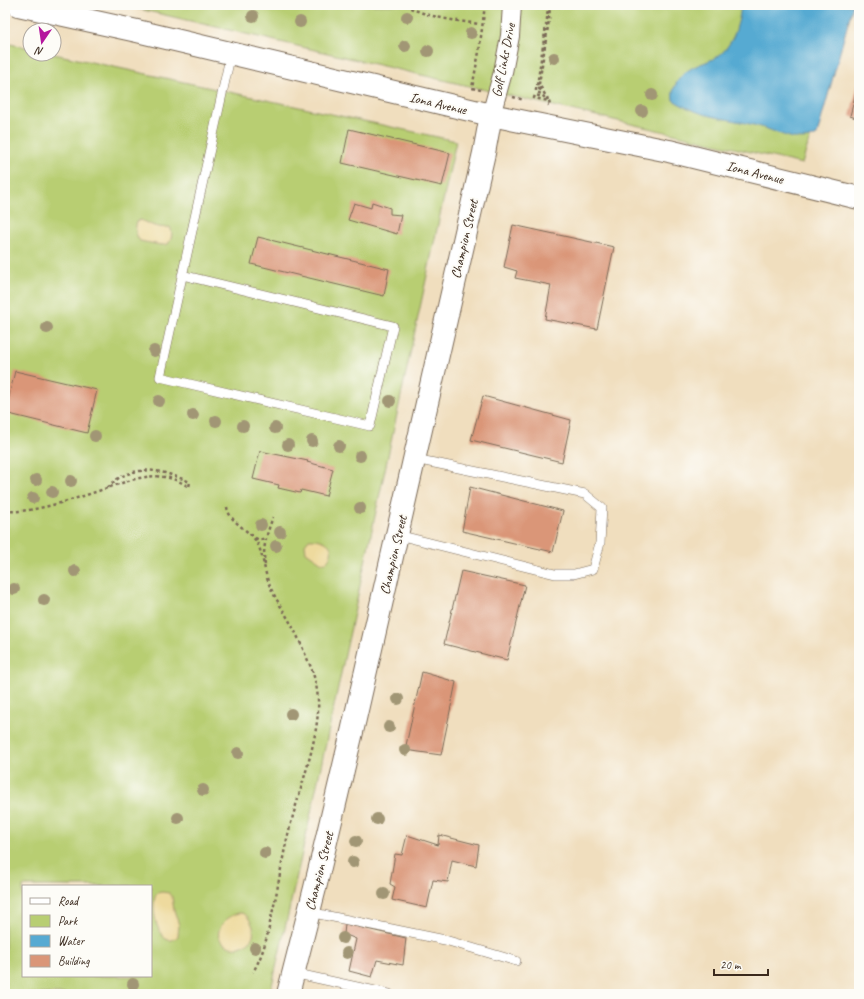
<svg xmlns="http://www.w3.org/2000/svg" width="864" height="999" font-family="Caveat,sans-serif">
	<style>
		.green { fill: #b8ce72; stroke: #7a7c48; fill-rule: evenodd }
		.sand { fill: #eeda9e; stroke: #94825e }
		.water { fill: #57aad2; stroke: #496a78 }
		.building { fill: #da9678 }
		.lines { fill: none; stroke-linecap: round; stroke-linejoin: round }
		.service-casing { stroke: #7a6956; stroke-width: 10 }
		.minor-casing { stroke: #7a6956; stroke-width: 20 }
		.tertiary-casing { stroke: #7a6956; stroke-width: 24 }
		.path { stroke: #7a6956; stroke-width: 2.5; stroke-dasharray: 3 3; stroke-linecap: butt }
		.service { stroke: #fff; stroke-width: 9 }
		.minor { stroke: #fff; stroke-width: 18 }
		.tertiary { stroke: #fff; stroke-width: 22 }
		.tree { fill: #a19674 }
		.labels { text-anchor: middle; stroke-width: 4; stroke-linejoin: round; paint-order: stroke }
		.street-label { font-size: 14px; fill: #3b2a1e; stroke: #fdfcf7 }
	</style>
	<rect width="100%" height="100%" fill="#fdfcf7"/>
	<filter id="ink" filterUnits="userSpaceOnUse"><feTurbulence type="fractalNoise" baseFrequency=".025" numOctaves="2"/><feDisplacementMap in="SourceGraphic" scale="8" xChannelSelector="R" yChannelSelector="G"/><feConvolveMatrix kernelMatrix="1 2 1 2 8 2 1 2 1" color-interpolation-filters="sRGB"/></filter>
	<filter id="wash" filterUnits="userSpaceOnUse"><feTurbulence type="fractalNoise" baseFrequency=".012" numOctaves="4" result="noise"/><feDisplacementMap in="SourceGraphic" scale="16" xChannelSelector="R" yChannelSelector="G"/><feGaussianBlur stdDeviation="0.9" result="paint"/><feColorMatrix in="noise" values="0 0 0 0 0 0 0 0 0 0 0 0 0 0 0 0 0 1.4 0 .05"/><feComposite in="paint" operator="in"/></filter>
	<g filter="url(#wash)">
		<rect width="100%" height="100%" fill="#f0debe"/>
		<!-- green -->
		<path class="green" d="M122,5H850L802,164Z
			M5,43L30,48V54H54L456,141L307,831L270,994H5ZM23,886H151V976H23Z"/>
		<!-- sand -->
		<path class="sand" d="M141,220C150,225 160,229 170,227C173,233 172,239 168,244L161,245L140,241C135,234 135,229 137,221Z
			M309,539C324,538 340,546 326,563H322L306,552L305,544Z
			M162,892L169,893L172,897L174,910L179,925L178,936C160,955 148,905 157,893Z
			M239,913C244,913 246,914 249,919C266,943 230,958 219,938C216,926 228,916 239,913Z"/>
		<!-- water -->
		<path class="water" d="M740,5H853L817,135C799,145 781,133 764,128C730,117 704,120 673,100C671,89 678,78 687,71C698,63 712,62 722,53C729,46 735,35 737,26C739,19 741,12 740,5Z"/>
		<g id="blocks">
			<!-- building -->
			<path class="building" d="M858,84H859V119L850,116Z
				M349,129L450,153L442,186L342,163Z
				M372,202L390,208V214L401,215L397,234L348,220L354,203L371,208Z
				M513,225L614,247L597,329L545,319L551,285L515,278L517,271L504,267Z
				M258,237L389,269L384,296L251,264Z
				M15,371L97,390L87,433L5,413Z
				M483,396L571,420L562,462L471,440Z
				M260,451L308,461L307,462L333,469L326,496L301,490L300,493L278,488L279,485L253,479Z
				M470,487L563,511L553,552L462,531Z
				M461,571L525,585L507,660L444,644Z
				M422,672L456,682L441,755L405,750Z
				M407,835L438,845L439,835L479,845L476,866L452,860L448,882L433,880L427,908L392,900L395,887L390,884L395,854L402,855Z
				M345,924L406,938L403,965L377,960L372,977L349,971L356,939L344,934Z"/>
		</g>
	</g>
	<g filter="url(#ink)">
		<use href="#blocks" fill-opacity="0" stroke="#7a6956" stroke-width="1"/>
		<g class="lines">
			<defs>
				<path id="service" d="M182,275L393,326L370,426L160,377L231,53
					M398,535L555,574H574L593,569L600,543L602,508L585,494L415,459
					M309,912L445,940L516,961
					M293,973L389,994"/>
				<path id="minor" d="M491,115L503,72L510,36L512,5"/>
				<path id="tertiary" d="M18,5L137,31L491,115L669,151L859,198
					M288,994L315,888L352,732L484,153L491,115"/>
			</defs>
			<!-- service casing -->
			<use href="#service" class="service-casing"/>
			<!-- minor casing -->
			<use href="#minor" class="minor-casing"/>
			<!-- tertiary casing -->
			<use href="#tertiary" class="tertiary-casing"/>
			<!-- path -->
			<path class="path" d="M405,5C428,18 453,20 479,24
				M548,5L547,19L537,86L540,90L536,89V92L542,94L544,97L535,95L534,98L549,101L550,106L548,105
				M481,90L472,88L479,52L485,5
				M513,97L524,100
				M548,100L539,84L549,20L550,5
				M227,507C229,522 248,529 256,541C263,552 264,571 269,584C275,599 285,612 292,626C299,638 304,652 310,665C316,680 319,696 318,712C315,752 297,796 288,835C281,863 278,891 271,918C267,938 263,955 253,972
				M5,511C32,514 81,497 107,488C137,478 160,468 189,487L190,482C166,472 144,464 119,478C114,481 111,485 107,488
				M255,538L260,540L265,538
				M265,565C262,548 267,533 273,517"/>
			<!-- service -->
			<use href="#service" class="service"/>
			<!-- minor -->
			<use href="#minor" class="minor"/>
			<!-- tertiary -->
			<use href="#tertiary" class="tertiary"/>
		</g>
		<!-- trees -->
		<g class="tree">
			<circle cx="253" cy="16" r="6"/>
			<circle cx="407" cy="17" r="6"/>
			<circle cx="300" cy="22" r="6"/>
			<circle cx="471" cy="33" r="6"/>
			<circle cx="405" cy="46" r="6"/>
			<circle cx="428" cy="51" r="6"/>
			<circle cx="554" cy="58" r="6"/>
			<circle cx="652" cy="95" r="6"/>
			<circle cx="642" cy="111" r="6"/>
			<circle cx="47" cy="328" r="6"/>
			<circle cx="154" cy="351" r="6"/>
			<circle cx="159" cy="401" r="6"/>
			<circle cx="390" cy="401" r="6"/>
			<circle cx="193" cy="415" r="6"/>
			<circle cx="216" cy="421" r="6"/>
			<circle cx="243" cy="426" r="6"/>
			<circle cx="275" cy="428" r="6"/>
			<circle cx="95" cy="436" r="6"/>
			<circle cx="312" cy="441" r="6"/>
			<circle cx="288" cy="445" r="6"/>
			<circle cx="339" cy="446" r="6"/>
			<circle cx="360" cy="456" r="6"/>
			<circle cx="36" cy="480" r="6"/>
			<circle cx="71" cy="481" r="6"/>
			<circle cx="52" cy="492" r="6"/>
			<circle cx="33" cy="498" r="6"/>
			<circle cx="360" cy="508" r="6"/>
			<circle cx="261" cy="525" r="6"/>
			<circle cx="280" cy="532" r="6"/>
			<circle cx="276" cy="546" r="6"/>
			<circle cx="75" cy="571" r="6"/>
			<circle cx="14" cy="589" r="6"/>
			<circle cx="44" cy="600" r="6"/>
			<circle cx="398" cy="699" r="6"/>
			<circle cx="291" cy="714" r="6"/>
			<circle cx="389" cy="727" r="6"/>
			<circle cx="405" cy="750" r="6"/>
			<circle cx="238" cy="753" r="6"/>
			<circle cx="203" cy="790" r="6"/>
			<circle cx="178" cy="818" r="6"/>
			<circle cx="377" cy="819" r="6"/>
			<circle cx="356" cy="841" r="6"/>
			<circle cx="265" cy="853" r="6"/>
			<circle cx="353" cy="862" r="6"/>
			<circle cx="384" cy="894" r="6"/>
			<circle cx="343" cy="938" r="6"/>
			<circle cx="255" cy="948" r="6"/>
			<circle cx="347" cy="953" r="6"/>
			<circle cx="133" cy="984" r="6"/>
		</g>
	</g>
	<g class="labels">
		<!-- street labels -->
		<g class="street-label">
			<text transform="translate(503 60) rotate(-79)" y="5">Golf Links Drive</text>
			<text transform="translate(438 103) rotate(13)" y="5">Iona Avenue</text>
			<text transform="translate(755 172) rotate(14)" y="5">Iona Avenue</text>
			<text transform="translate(464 239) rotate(-77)" y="5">Champion Street</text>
			<text transform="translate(393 555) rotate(-77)" y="5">Champion Street</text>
			<text transform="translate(319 871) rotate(-76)" y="5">Champion Street</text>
		</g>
	</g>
	<!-- margin -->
	<rect width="864" height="999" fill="none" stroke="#fdfcf7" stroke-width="20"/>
	<!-- legend -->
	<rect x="22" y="885" width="130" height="92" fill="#fdfcf7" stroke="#afa8a0"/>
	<rect x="30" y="898" width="20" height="6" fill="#ffffff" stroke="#afa8a0"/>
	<text x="58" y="905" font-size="12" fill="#3b2a1e">Road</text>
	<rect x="30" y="915" width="20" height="12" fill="#b8ce72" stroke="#afa8a0"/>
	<text x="58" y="925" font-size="12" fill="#3b2a1e">Park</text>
	<rect x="30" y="935" width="20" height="12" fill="#57aad2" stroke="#afa8a0"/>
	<text x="58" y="945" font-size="12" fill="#3b2a1e">Water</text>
	<rect x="30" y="955" width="20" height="12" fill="#da9678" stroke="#afa8a0"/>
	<text x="58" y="965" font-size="12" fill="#3b2a1e">Building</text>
	<!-- north arrow -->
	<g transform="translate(42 42) rotate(193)"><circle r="19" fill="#fdfcf7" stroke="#afa8a0"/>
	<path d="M0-3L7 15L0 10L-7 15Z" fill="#b5179e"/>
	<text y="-6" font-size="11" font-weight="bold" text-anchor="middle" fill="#3b2a1e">N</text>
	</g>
	<!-- scale -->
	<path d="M714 969v6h54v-6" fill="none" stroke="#3b2a1e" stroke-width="2"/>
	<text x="720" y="969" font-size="12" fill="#3b2a1e" stroke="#fdfcf7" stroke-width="3" paint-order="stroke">20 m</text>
</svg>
